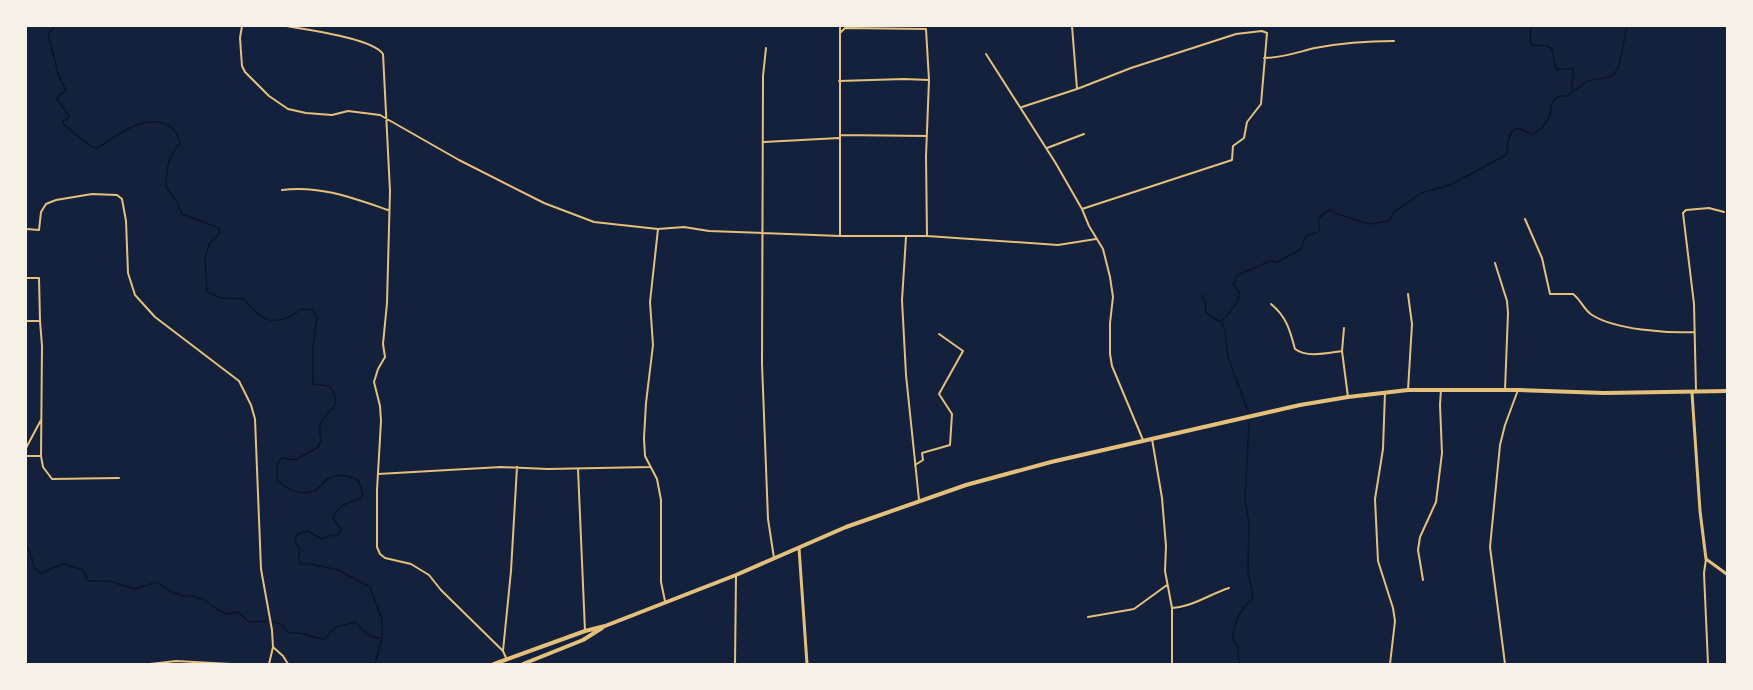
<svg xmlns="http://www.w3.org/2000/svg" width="1753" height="690" font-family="Overpass,sans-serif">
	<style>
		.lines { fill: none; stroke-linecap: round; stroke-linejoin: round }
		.stream { stroke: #0b132b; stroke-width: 1.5 }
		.minor { stroke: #e5c07b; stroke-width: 2 }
		.tertiary { stroke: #e5c07b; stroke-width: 3 }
		.primary { stroke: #e5c07b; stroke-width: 4 }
	</style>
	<rect width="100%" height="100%" fill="#14213d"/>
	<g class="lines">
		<!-- stream -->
		<path class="stream" d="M55,26L48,34L58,73L66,91L60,94L57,99L69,116L67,120H63V124L92,147L97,148C108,142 123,130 134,126C154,118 175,120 180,143C168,156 166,171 166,187L177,202L182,214L219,228V234L209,244L205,258L207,292L221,298L244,299C262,324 277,327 302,309L313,310L317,319L313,346V384L329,386C346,409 326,406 320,426C319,430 320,436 321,441L317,448L295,460L282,458L277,464V480C287,490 302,497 316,490C320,488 323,483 326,480C337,473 347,475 358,480L363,494L361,498C350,502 337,505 333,518L341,529L338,536L332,535L322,539L308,531L298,534L295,539L296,544L300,549L298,560L302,564H311L338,570L370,587L382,619V638L375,664
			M1531,26L1530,42L1533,45L1547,46L1552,49L1556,69H1573L1572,90
			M1202,295L1206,303L1205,311L1209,315L1221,322L1225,329L1228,357L1248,411
			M1221,322L1236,304L1240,294L1233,284L1238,275L1270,261L1277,262L1300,250L1306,236L1318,232L1320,228L1318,220L1323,214L1331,210L1337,214L1369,224L1389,221L1394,212L1421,193L1450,185L1506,155C1509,146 1506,124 1523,130C1526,131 1529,134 1533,134L1542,128L1550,116L1551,105L1555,99L1559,96H1567L1587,81L1613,76L1619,66L1627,26
			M26,546L30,552L35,569L41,573L63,564L81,569L85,573L88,581H109L135,589L157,582L171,592L183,596H192L203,599L218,610L228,614L238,612L249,622L266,621
			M272,622L281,624L289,633C301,631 312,638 325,639L335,627L356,622C365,631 366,637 380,638
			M1240,664L1238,659V645L1233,641C1233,624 1240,610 1252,599L1253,596L1248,571L1249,524L1245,498L1249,424"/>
		<!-- minor -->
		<path class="minor" d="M242,26L240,38L242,66L245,72L269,96L288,109L306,113L332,115L348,111L380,115L459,160L544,203L594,222L658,229L684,227L709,231L840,236H927L1058,245L1096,239
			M287,26C307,30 372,38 383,54L390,191L387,303L383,344L385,357L378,369L374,382L380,406L381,421L377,490V547L380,554L385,558L411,564L429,575L441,590L503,651
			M840,26V33
			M1072,26L1077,89
			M766,48L763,76L762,364L768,519L774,558
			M986,54L1055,162L1082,209L1089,226L1103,249L1110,277L1113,297L1110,323V354L1112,366L1143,440
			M1264,58C1282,58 1298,52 1315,48C1341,43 1367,41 1394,41
			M839,81L904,79L929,80L926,156L927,236
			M1022,107L1077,89L1131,68L1236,34L1262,31L1267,33L1261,104L1247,122L1244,138L1233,146L1232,160L1082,209
			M840,135L927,136
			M764,142L839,138
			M1047,148L1084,134
			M282,190C319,185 353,198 388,210
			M1525,219L1542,258L1550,294H1573C1581,300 1584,310 1592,315C1616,330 1666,333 1694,332
			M26,229L39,230L41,212L46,204L56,200L92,194L117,195L122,199L126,221L128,273L135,295L155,317L239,381L251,405L255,419L261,569L272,630L273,647L269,664
			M658,229L650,302L653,345L646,403L644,438L645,456L657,479L661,500V582L665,601
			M840,236V33L845,28L926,29L929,80
			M906,237L902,300L906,375L919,500
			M1495,263L1507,301L1508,313L1505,390
			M26,278H39L40,321H26
			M1271,304C1286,316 1290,330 1295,349C1307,358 1327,353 1342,351
			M40,321L42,346L41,456
			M1344,328L1342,351L1348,397
			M1408,390L1412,324L1408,294
			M1696,391L1694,304L1683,213L1686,210L1709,208L1724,212
			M1385,392L1383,449L1375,499L1378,561L1393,608L1395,621L1390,664
			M1152,439L1162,498L1166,546L1165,571L1172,608V664
			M26,448L41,420
			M26,456H41L43,467L52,479L119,478
			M915,465L923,460L922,453L950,445L952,414L939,394L963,351L939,334
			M578,469L585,631
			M378,474L501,467L548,469L650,467
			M1706,559L1704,573L1708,664
			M1423,580L1418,550L1420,537L1436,502L1442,453L1440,405L1441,389
			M1172,608C1192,607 1210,594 1229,588
			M1088,617L1134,609L1167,585
			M273,647L283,656L288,664
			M507,660L503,651L511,571L517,467
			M150,664L176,661L231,664
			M735,664L736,575
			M1505,664L1490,547L1500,445L1505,425L1518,390"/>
		<!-- tertiary -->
		<path class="tertiary" d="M1692,393L1700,511L1706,559L1728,575
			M799,548L807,664"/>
		<!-- primary -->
		<path class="primary" d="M494,664L585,631L605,626L736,575L846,527L966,485L1051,462L1300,405L1348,397L1408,390H1518L1604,393L1728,391
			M523,664L583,640L602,628"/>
	</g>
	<!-- border -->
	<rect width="1753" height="690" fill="none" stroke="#f6f1e7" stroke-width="54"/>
</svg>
